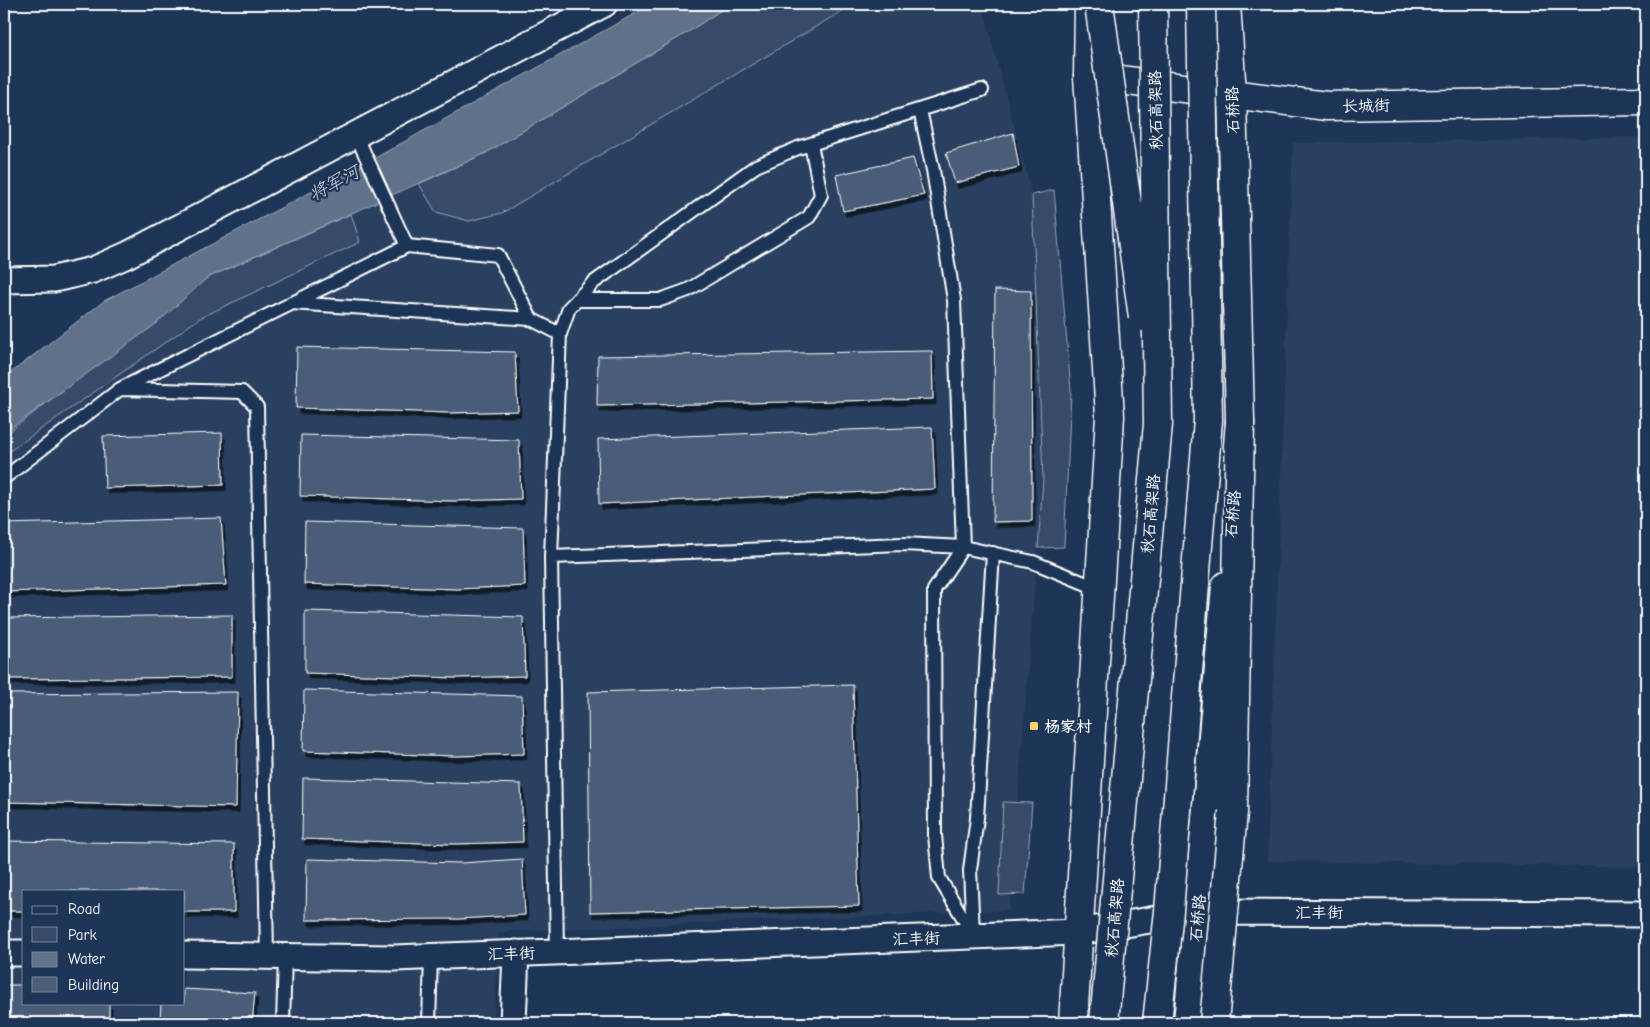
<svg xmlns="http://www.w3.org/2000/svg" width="1650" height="1027" font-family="'Comic Neue','LXGW WenKai TC',sans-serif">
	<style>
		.built { fill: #2a4161; fill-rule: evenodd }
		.green { fill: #364b69; stroke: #9aa5b4 }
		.water { fill: #617289; stroke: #a0aab8 }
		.building { fill: #4a5d79; stroke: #fff; filter: url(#shadow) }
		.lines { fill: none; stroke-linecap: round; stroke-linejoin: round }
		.service-casing { stroke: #fff; stroke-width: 16 }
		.minor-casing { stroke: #fff; stroke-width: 29 }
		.tertiary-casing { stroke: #fff; stroke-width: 31 }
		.primary-casing { stroke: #fff; stroke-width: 31 }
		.trunk-casing { stroke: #fff; stroke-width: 31 }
		.service { stroke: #1d3557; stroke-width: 12 }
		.minor { stroke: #1d3557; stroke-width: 25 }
		.tertiary { stroke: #1d3557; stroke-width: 28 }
		.primary { stroke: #1d3557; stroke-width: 28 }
		.trunk { stroke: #1d3557; stroke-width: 28 }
		.trunk-bridge-casing { stroke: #fff; stroke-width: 31; stroke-linecap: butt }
		.trunk-bridge { stroke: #1d3557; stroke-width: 28 }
		.poi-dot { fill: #ffd166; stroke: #1d3557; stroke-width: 2 }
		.labels { text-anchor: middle; stroke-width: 4.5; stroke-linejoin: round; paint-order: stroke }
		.street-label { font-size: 16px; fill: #fff; stroke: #1d3557 }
		.poi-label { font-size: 16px; font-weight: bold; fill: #fff; stroke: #1d3557; text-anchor: start }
		.water-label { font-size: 18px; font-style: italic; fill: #b8c0ca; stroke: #1d3557 }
	</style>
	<defs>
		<filter id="shadow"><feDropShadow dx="3" dy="5.5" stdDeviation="0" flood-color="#0009"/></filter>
	</defs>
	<rect width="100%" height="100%" fill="#1d3557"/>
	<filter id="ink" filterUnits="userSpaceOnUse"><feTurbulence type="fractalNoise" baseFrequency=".02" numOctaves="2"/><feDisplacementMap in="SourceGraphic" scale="10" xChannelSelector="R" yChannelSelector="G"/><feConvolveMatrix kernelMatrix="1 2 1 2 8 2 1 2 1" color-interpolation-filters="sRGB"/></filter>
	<g filter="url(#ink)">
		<!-- built -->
		<path class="built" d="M730,4H982L1032,195L1043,479L1009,910L499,932L494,1023H4V433L156,324L254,258L486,153L688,32ZM24,891H184V1003H24Z
			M1646,137V867L1267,861L1293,143Z"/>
		<!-- green -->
		<path class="green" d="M730,4H854L502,213L469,221L436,212L419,184L486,153L688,32Z
			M1054,190L1071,391L1064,547L1038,548L1043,479L1032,195Z
			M351,214L360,242L200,318L4,455V436L207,278Z
			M1003,802L1032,803L1025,894L999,895Z"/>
		<!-- water -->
		<path class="water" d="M652,4H730L688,32L486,153L207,278L156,324L4,433V378L104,301L366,163Z"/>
		<!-- building -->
		<path class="building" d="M1013,133L1019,167L955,183L946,153Z
			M913,158L924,195L843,211L836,175Z
			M995,290L1031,291L1032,521L993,522Z
			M297,347L515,352L518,411L449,413L296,408Z
			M932,351L933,399L597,406L598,356Z
			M932,427L935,489L599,504L598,439Z
			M222,433L223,485L105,488L103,436Z
			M301,435L519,440L521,499L453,501L300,496Z
			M221,518L226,585L4,592V524Z
			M305,522L523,528L525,586L457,589L304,584Z
			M305,611L523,617L525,676L457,678L305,673Z
			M232,615V677L4,679V618Z
			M853,685L859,906L590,912L588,692Z
			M304,690L522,696L524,754L456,756L303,751Z
			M238,692L236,807L4,802V694Z
			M303,778L521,784L523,842L455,844L302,839Z
			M4,841L234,844V912H184V891H24V911H4Z
			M307,859L461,863L522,859L525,915L459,919L306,920Z
			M4,985H24V1003H109V1022H4Z
			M184,989L255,993L252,1023L160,1021L161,1003H184Z"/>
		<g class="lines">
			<defs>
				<path id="service" d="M920,110L933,170L954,300L963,547L934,590L935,835L939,878L974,936
					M356,135L407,246
					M577,300H660L688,290L809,217L821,195L811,144
					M291,303L531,319
					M120,389L242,392L257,407L267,956
					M4,478L120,389L407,246L498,255L531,319L560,334
					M551,557L903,544L963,547L1033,562L1099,589
					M973,933L970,870L977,818L993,553
					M557,952L551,557L560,334L569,308L593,283L756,166L798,148L982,90
					M283,1023L285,956
					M429,1023L431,956"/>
				<path id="minor" d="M4,280L54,279L93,270L127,255L604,4
					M4,953H24
					M184,955L394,958L1078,932L1198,912L1646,914
					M513,1023L516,953"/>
				<path id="tertiary" d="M1088,76L1327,106L1646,101"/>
				<path id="primary" d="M1226,4L1232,94L1240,422L1238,446
					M1073,1023L1110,416L1088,76L1089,4
					M1188,1023L1226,586"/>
				<path id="trunk" d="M1233,812L1240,422"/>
			</defs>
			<!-- service casing -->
			<use href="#service" class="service-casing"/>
			<!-- minor casing -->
			<use href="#minor" class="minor-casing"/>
			<!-- tertiary casing -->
			<use href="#tertiary" class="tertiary-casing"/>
			<!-- primary casing -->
			<use href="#primary" class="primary-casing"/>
			<!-- trunk casing -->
			<use href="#trunk" class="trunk-casing"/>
			<!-- service -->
			<use href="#service" class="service"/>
			<!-- minor -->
			<use href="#minor" class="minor"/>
			<!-- tertiary -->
			<use href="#tertiary" class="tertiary"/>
			<!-- primary -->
			<use href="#primary" class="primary"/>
			<!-- trunk -->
			<use href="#trunk" class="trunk"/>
			<defs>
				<path id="trunk-bridge" d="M1099,4L1143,317
					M1104,1023L1158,424L1153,4
					M1157,1023L1169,911L1208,420L1201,4
					M1214,1023L1233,812"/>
			</defs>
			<!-- trunk-bridge casing -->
			<use href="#trunk-bridge" class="trunk-bridge-casing"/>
			<!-- trunk-bridge -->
			<use href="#trunk-bridge" class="trunk-bridge"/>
		</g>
	</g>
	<!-- markers -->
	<rect class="poi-dot" x="1029" y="721" width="10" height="10" rx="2.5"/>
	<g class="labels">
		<!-- street labels -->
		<g class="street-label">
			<text transform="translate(1366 105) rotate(-1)" y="6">长城街</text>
			<text transform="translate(1155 110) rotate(-91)" y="6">秋石高架路</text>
			<text transform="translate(1232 110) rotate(-92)" y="6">石桥路</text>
			<text transform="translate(1150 514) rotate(-85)" y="6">秋石高架路</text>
			<text transform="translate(1232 514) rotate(-85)" y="6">石桥路</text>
			<text x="1319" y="918">汇丰街</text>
			<text transform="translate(1114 918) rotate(-85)" y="6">秋石高架路</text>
			<text transform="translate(1197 918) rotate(-85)" y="6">石桥路</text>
			<text transform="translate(916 938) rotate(-2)" y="6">汇丰街</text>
			<text transform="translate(511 953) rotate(-2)" y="6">汇丰街</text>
		</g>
		<!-- poi labels -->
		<g class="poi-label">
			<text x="1044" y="732">杨家村</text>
		</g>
		<!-- water labels -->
		<g class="water-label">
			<text transform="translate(334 183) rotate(-28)" y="6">将军河</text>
		</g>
	</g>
	<!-- margin -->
	<rect width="1650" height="1027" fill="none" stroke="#1d3557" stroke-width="20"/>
	<rect x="10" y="10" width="1630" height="1007" fill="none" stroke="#fff" stroke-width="2" filter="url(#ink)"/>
	<!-- legend -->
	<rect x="22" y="890" width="162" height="115" fill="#1d3557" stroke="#77869a"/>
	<rect x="32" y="906" width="25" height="8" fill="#1d3557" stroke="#77869a"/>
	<text x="68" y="914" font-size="15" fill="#ffffff">Road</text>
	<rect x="32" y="927" width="25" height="15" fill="#364b69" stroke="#77869a"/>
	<text x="68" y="940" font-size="15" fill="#ffffff">Park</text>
	<rect x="32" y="952" width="25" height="15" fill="#617289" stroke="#77869a"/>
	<text x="68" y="964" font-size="15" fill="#ffffff">Water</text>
	<rect x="32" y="977" width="25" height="15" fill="#4a5d79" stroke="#77869a"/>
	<text x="68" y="990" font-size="15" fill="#ffffff">Building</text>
</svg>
